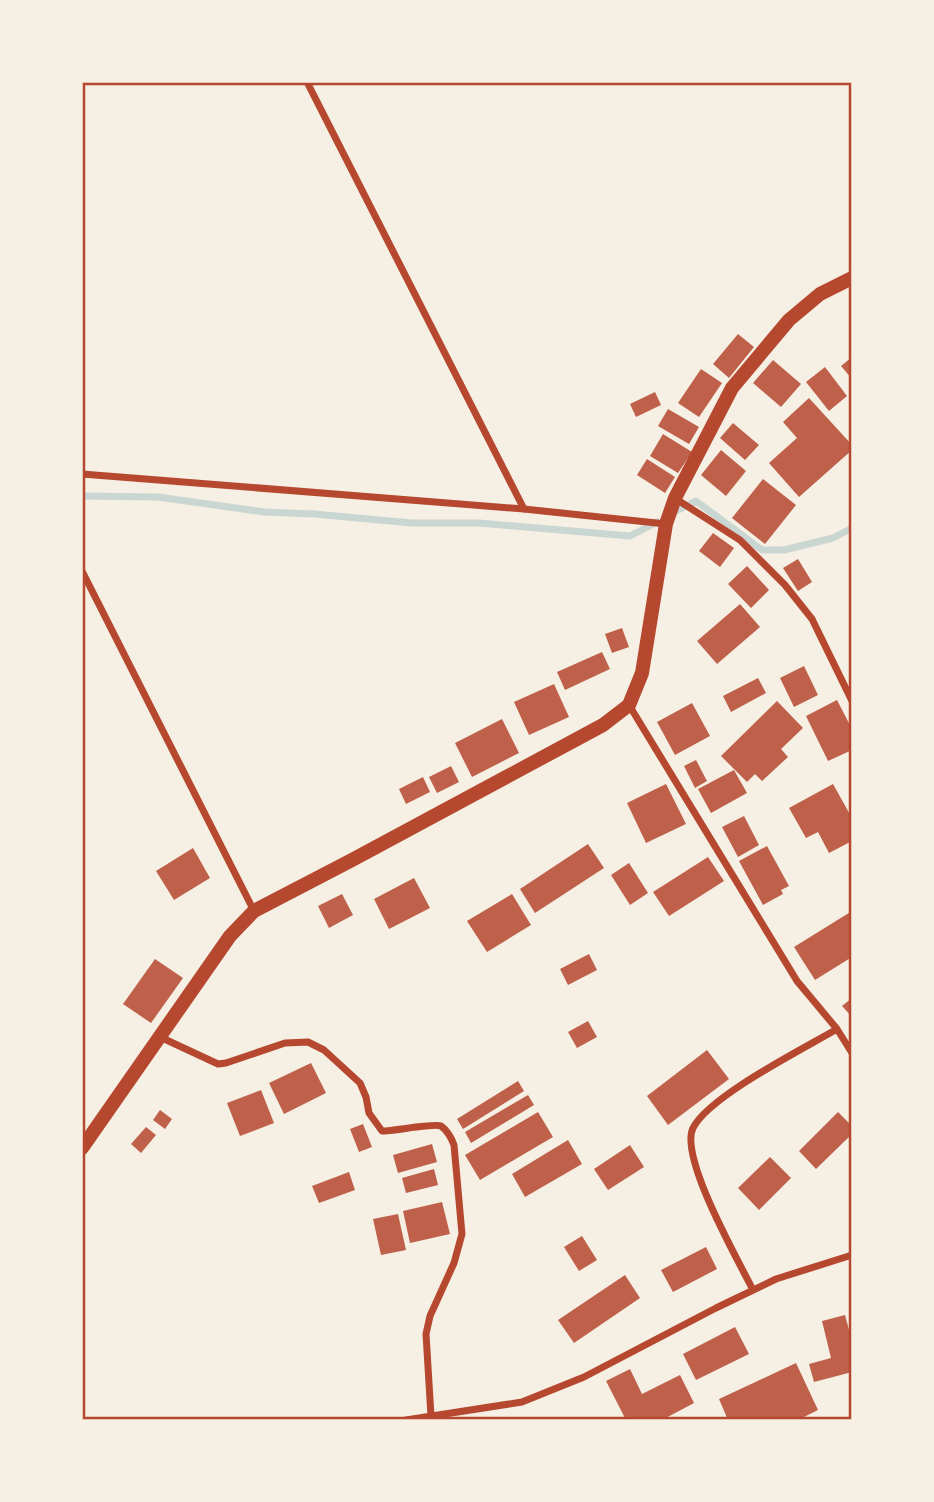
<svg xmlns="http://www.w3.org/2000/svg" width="934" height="1502" font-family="'Sofia Sans Condensed',sans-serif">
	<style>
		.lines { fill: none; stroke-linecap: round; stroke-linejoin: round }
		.stream { stroke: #c9d6d2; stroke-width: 7 }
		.building { fill: #bf614a }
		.minor { stroke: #b5482f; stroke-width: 7 }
		.secondary { stroke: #b5482f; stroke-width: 14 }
		.neatline { fill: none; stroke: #b5482f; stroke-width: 2.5 }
	</style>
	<rect width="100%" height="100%" fill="#f6efe4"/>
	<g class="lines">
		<!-- stream -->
		<path class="stream" d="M82,496L158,497L264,512L314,514L412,523H479L630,536L657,522
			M670,514L696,501L762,550H784L833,538L852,528"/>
	</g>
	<!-- building -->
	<path class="building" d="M738,334L754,347L729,378L713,364Z
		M852,357V379L841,366Z
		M773,360L801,384L781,407L753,383Z
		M825,367L847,396L829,411L806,382Z
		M701,369L722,383L699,417L678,403Z
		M655,392L661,405L636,417L630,404Z
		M809,398L852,445V450L799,497L769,463L797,438L783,422Z
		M668,409L699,427L689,444L658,426Z
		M733,423L759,445L745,460L720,438Z
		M663,434L692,452L678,473L650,456Z
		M721,450L746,471L726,496L701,475Z
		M647,459L675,477L665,493L637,475Z
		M763,479L796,505L765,544L732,518Z
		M713,533L734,548L720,567L699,551Z
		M798,559L812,582L798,591L783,568Z
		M747,566L769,590L751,608L728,584Z
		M740,604L760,627L717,664L697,641Z
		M622,628L629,647L612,653L605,634Z
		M602,652L610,669L565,690L557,672Z
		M804,666L818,695L794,707L780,678Z
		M758,678L766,693L731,712L723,696Z
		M554,684L569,717L529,735L514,702Z
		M837,700L852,729V750L828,761L806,716Z
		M777,701L803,728L781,749L788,757L762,781L755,774L747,782L721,756Z
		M692,703L710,736L675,755L657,722Z
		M502,719L519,753L472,777L455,743Z
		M696,760L707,781L695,788L684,766Z
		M451,766L459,782L437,793L429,777Z
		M734,770L747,793L711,813L698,789Z
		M423,777L430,792L406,804L399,789Z
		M666,784L686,824L646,843L627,803Z
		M833,784L852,818V841L829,853L818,832L806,838L789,808Z
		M744,816L759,845L738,857L722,827Z
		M588,844L604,868L535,913L520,889Z
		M767,846L789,886L781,890L783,894L763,905L739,861Z
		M193,848L210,878L174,900L156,871Z
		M708,857L724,881L669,916L653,892Z
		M629,863L648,893L630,905L611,875Z
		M414,878L430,908L389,929L374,899Z
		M342,894L353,915L329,928L318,906Z
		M512,894L531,925L487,952L467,921Z
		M852,911V957L815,980L794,947Z
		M589,954L597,970L568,985L560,969Z
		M155,959L183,978L151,1023L123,1004Z
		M852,998V1017L842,1006Z
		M588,1021L597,1037L577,1048L568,1032Z
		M707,1050L729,1079L668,1125L647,1096Z
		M311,1063L326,1093L284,1114L269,1083Z
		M518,1081L524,1091L463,1129L457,1119Z
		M261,1090L274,1123L240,1136L227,1103Z
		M528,1095L534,1105L471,1143L465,1132Z
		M160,1110L172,1119L165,1129L153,1120Z
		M538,1112L553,1137L480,1180L465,1155Z
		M838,1112L852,1126V1134L816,1169L799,1151Z
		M363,1124L372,1147L359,1152L350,1129Z
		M146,1127L156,1135L141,1153L131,1144Z
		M568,1140L582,1164L525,1197L512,1174Z
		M432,1144L437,1162L398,1173L393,1155Z
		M630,1145L644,1167L608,1190L594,1169Z
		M770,1157L791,1178L759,1210L738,1188Z
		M434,1169L438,1185L406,1193L402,1178Z
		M349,1172L355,1190L319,1203L312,1186Z
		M442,1202L450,1234L410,1243L403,1211Z
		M398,1214L406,1250L381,1255L373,1219Z
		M582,1236L597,1260L579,1271L564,1247Z
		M706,1247L717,1269L673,1292L661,1270Z
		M625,1275L640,1298L574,1343L558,1320Z
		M845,1315L852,1341V1372L814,1382L809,1364L831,1358L822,1321Z
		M735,1327L749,1354L696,1380L683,1354Z
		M796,1363L818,1410L798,1420H728L719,1399Z
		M630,1369L642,1394L680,1375L694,1403L662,1420H626L606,1381Z"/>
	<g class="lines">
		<!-- minor -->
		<path class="minor" d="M307,82L524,509
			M82,474L524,509L666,524
			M676,499L740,540L785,585L812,619L852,701
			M82,571L254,911
			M629,705L797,981L837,1029L852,1053
			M160,1037L218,1064L226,1063L285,1043L308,1042L324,1050L360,1083L366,1097L369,1113L382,1131C394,1131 435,1123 441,1126C447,1130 452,1139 454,1145L462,1234L454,1263L430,1316L426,1334L431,1416
			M753,1290C738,1260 679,1157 693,1128C709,1096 803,1049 837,1029
			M406,1420L522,1402L584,1377L716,1308L776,1279L852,1255"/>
		<!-- secondary -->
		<path class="secondary" d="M82,1148L230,936L254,911L352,860L603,725L629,705L642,673L666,524L675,498L732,388L789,320L820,294L852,278"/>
	</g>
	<!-- border -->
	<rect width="934" height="1502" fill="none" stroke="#f6efe4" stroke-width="168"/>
	<rect x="84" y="84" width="766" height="1334" class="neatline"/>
</svg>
